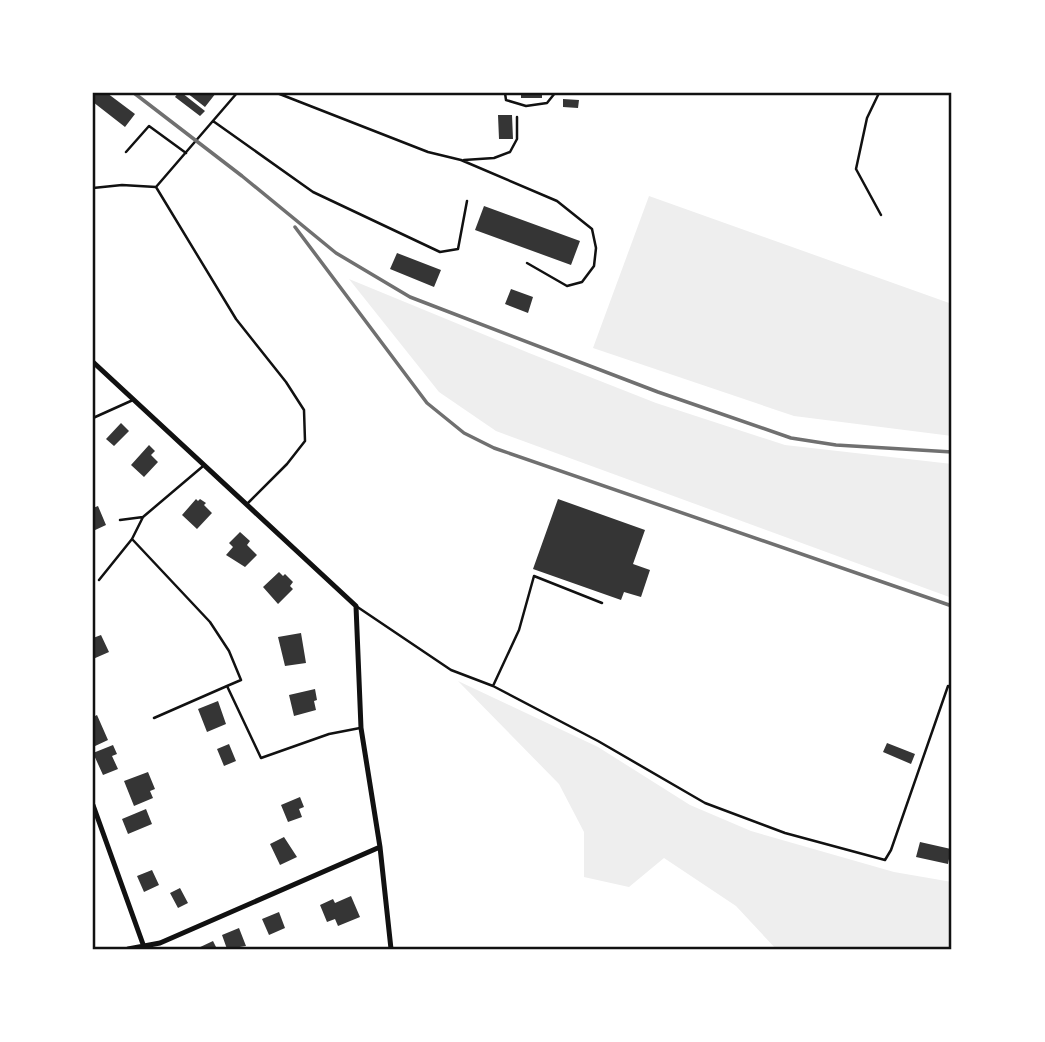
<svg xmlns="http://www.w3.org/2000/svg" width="1045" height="1042" font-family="'PT Sans',sans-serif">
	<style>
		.green { fill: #eee }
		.building { fill: #353535 }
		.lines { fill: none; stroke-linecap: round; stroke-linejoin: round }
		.service { stroke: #111; stroke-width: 2.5 }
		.minor { stroke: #111; stroke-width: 5 }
		.rail { stroke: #707070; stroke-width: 3.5 }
		.neatline { fill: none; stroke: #111; stroke-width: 2.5 }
	</style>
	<rect width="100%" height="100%" fill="#fff"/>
	<!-- green -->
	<path class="green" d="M649,196L952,304V436L794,416L593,348Z
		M349,279L529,353L656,403L785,445L952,464V598L496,431L439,392Z
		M458,681L598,747L690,805L751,831L894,872L952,882V949H776L736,906L664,858L629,887L584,877V832L559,784Z"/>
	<!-- building -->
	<path class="building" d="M93,93H107L135,114L125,127L93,102Z
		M178,93H182L205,111L200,116L175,97Z
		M187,93H216L205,107Z
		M521,93H542V98H521Z
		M563,99L579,100L578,108L563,107Z
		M498,115H512L513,139H499Z
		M484,206L580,241L571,265L475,230Z
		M397,253L441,270L434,287L390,269Z
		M511,289L533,297L528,313L505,304Z
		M121,423L129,431L114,446L106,439Z
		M149,445L155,451L151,455L158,462L144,477L131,465Z
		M196,499L198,501L200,499L206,503L204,505L212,513L197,529L182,515Z
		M558,499L645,530L633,564L650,570L641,597L624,592L621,600L533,569Z
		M98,506L106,525L93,531V508Z
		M240,532L250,541L247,545L257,555L245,567L226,555L233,547L229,543Z
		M279,572L283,576L285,574L293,582L290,586L293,589L278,604L263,587Z
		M301,633L306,663L285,666L278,637Z
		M101,635L109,652L93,659V638Z
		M315,689L317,700L314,701L316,710L294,716L289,695Z
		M218,701L226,724L207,732L198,709Z
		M97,715L108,740L93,747V717Z
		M887,743L915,754L911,764L883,752Z
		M229,744L236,761L224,766L217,749Z
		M113,745L117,754L112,756L118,769L103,775L93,753Z
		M148,772L155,789L150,791L153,798L134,806L124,781Z
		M300,797L304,807L299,809L302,817L288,822L281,805Z
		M146,809L152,824L128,834L122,819Z
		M284,837L297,857L280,865L270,844Z
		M920,842L951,849L948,864L916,857Z
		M152,870L159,885L144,892L137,876Z
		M180,888L188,903L178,908L170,893Z
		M351,896L360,917L338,926L335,919L327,922L320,905L333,899L335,903Z
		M279,912L285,928L269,935L262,919Z
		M239,928L246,946L227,949L222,935Z
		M213,941L217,949H196Z"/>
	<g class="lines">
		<!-- service -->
		<path class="service" d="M277,93L428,152L461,160L557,201L592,229L596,248L594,266L582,282L567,286L527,263
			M505,93L506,100L526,106L547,103L555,93
			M879,93L867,118L856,169L881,215
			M213,121L313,192L440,252L458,249L467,201
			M126,152L149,126L186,153
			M464,160L494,158L510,152L517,139V117
			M156,187L236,319L286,382L304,410L305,441L287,464L247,504
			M93,188L122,185L156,187L237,93
			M93,418L133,400
			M120,520L143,517
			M132,539L210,622L229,651L241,680L227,686L261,758L329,734L360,728
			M99,580L132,539L143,517L202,467
			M356,606L451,670L493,686L598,741L705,803L785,833L885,860L891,850L948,686L952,687
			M493,686L519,630L534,576L602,603
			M154,718L227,686"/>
		<!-- minor -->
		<path class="minor" d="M93,362L356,606L361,728L380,847L391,949
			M93,805L144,947
			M128,949L160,943L380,847"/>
		<!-- rail -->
		<path class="rail" d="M134,93L242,176L336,253L410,297L658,392L791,438L836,445L952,452
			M295,227L427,403L464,433L494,448L952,606"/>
	</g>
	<!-- border -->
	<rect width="1045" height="1042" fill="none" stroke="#ffffff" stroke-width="189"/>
	<rect x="94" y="94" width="856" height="854" class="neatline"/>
</svg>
